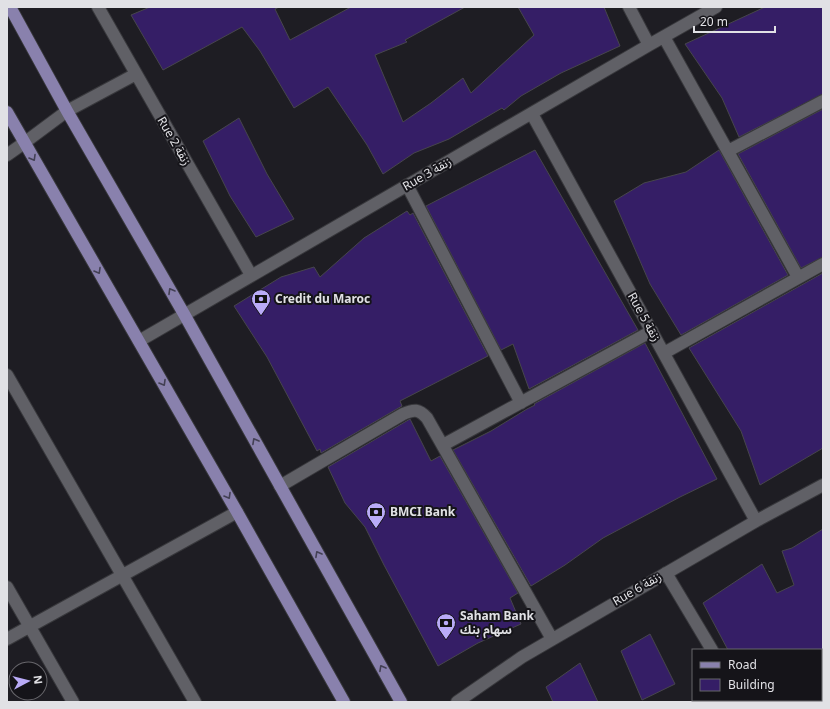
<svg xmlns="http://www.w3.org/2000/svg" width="830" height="709" font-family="'Noto Sans','Noto Sans Arabic',sans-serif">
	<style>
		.building { fill: #351e66; stroke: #47464c }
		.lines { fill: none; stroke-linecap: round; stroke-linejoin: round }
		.minor-casing { stroke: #38383c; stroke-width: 14 }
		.major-casing { stroke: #38383c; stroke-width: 14 }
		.minor { stroke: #606066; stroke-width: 12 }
		.major { stroke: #8981ad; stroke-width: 12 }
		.oneway { stroke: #434054 }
		.labels { text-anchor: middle; stroke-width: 4; stroke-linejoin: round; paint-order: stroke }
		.street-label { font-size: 12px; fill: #e1e1e5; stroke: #151419 }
		.poi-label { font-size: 12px; font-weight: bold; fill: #e1e1e5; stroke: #151419; text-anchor: start }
	</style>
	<rect width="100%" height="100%" fill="#1e1d23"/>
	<!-- building -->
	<path class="building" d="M150,7H279L275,9L290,40L351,7H465L405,40L407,42L375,55L403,122L431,103L463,78L471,93L534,35L518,7H604L620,46L561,73L521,96L504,110L502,108L449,139L414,153L383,174L367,145L328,87L294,108L260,51L242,27L163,70L131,15Z
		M765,7H823V94L739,137L722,98L685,44Z
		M823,109V257L801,268L738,154Z
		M239,118L267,174L294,219L256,237L230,196L203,141Z
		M535,150L638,330L529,389L513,344L501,350L426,206Z
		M719,150L788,275L681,335L650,284L614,201L644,183L686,172Z
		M407,211L410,215L413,213L488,356L400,401L402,406L321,453L320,449L317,451L267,357L234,306L281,277L314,267L320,277L364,238Z
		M823,273V448L760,485L741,431L689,348Z
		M645,343L717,479L680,497L603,538L565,565L531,586L453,450L491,431L527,409L535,405L534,404Z
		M410,419L431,461L440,456L518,593L510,598L521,624L478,643L438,666L384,565L365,527L345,503L328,467Z
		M823,529V650H728L703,603L762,564L777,593L794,585L782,551L792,548Z
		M650,634L675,684L642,700L621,651Z
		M580,663L598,702H553L546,687Z"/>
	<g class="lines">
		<defs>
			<path id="minor" d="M98,7L251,275
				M629,7L649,45
				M664,37L798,277
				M532,114L756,521
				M728,151L823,101
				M7,155L24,143L67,111L136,74
				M407,185L521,403
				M139,341L649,45L716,7
				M664,353L823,264
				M7,375L195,702
				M443,445L652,331
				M280,486L403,414C414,409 419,409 427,418L552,639
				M666,573L712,650
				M7,587L73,702
				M7,639L237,512
				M743,700L744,702
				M457,702L522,657L756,521L823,485"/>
			<path id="major" d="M10,7L67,111L184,314L401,702
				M7,112L237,512L344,702"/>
		</defs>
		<!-- minor casing -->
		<use href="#minor" class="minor-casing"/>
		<!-- major casing -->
		<use href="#major" class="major-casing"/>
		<!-- minor -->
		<use href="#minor" class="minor"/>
		<!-- major -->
		<use href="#major" class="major"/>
	</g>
	<!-- one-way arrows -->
	<defs><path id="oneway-chevron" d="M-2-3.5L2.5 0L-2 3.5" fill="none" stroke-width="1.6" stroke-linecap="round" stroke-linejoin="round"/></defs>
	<g class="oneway">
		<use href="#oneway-chevron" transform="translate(33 158) rotate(60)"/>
		<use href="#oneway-chevron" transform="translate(98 271) rotate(60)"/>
		<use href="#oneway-chevron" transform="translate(171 291) rotate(-120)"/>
		<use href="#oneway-chevron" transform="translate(163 383) rotate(60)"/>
		<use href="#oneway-chevron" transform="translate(255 441) rotate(-119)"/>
		<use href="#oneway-chevron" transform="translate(228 496) rotate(60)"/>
		<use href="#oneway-chevron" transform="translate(318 554) rotate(-119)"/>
		<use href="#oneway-chevron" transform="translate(382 668) rotate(-119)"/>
	</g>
	<!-- icons -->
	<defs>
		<symbol id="bank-pin" viewBox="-11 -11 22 30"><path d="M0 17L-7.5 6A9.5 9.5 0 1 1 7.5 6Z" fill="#b9abf7" stroke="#151419"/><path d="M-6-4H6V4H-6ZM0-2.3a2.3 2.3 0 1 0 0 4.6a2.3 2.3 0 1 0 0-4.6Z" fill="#111"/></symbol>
	</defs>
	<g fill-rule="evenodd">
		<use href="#bank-pin" x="250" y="288" width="22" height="30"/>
		<use href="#bank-pin" x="365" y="501" width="22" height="30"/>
		<use href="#bank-pin" x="435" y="612" width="22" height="30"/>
	</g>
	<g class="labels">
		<!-- street labels -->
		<g class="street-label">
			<text transform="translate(174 141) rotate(60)" y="4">Rue 2 زنقة</text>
			<text transform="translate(427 174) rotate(-30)" y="4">Rue 3 زنقة</text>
			<text transform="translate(644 317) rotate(61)" y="4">Rue 5 زنقة</text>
			<text transform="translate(637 589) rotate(-30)" y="4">Rue 6 زنقة</text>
		</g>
		<!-- poi labels -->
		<g class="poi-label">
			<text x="275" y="303">Credit du Maroc</text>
			<text x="390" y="516">BMCI Bank</text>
			<text x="460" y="620">Saham Bank<tspan x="460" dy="14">سهام بنك</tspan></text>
		</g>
	</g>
	<!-- border -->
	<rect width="830" height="709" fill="none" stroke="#e1e1e5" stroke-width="16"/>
	<!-- legend -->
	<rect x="692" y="649" width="130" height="52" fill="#151419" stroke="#67666b"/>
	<rect x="700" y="662" width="20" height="6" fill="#8981ad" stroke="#67666b"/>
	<text x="728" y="669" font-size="12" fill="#e1e1e5">Road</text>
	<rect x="700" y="679" width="20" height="12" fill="#351e66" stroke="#67666b"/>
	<text x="728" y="689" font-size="12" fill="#e1e1e5">Building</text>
	<!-- north arrow -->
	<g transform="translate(28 681) rotate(83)"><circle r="19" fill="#151419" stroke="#67666b"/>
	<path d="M0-3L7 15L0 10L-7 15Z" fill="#b9abf7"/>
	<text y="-6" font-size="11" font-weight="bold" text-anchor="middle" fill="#e1e1e5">N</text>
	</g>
	<!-- scale -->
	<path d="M694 26v6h81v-6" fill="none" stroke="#e1e1e5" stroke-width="2"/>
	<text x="700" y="26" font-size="12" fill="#e1e1e5" stroke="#151419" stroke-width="3" paint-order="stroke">20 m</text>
</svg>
